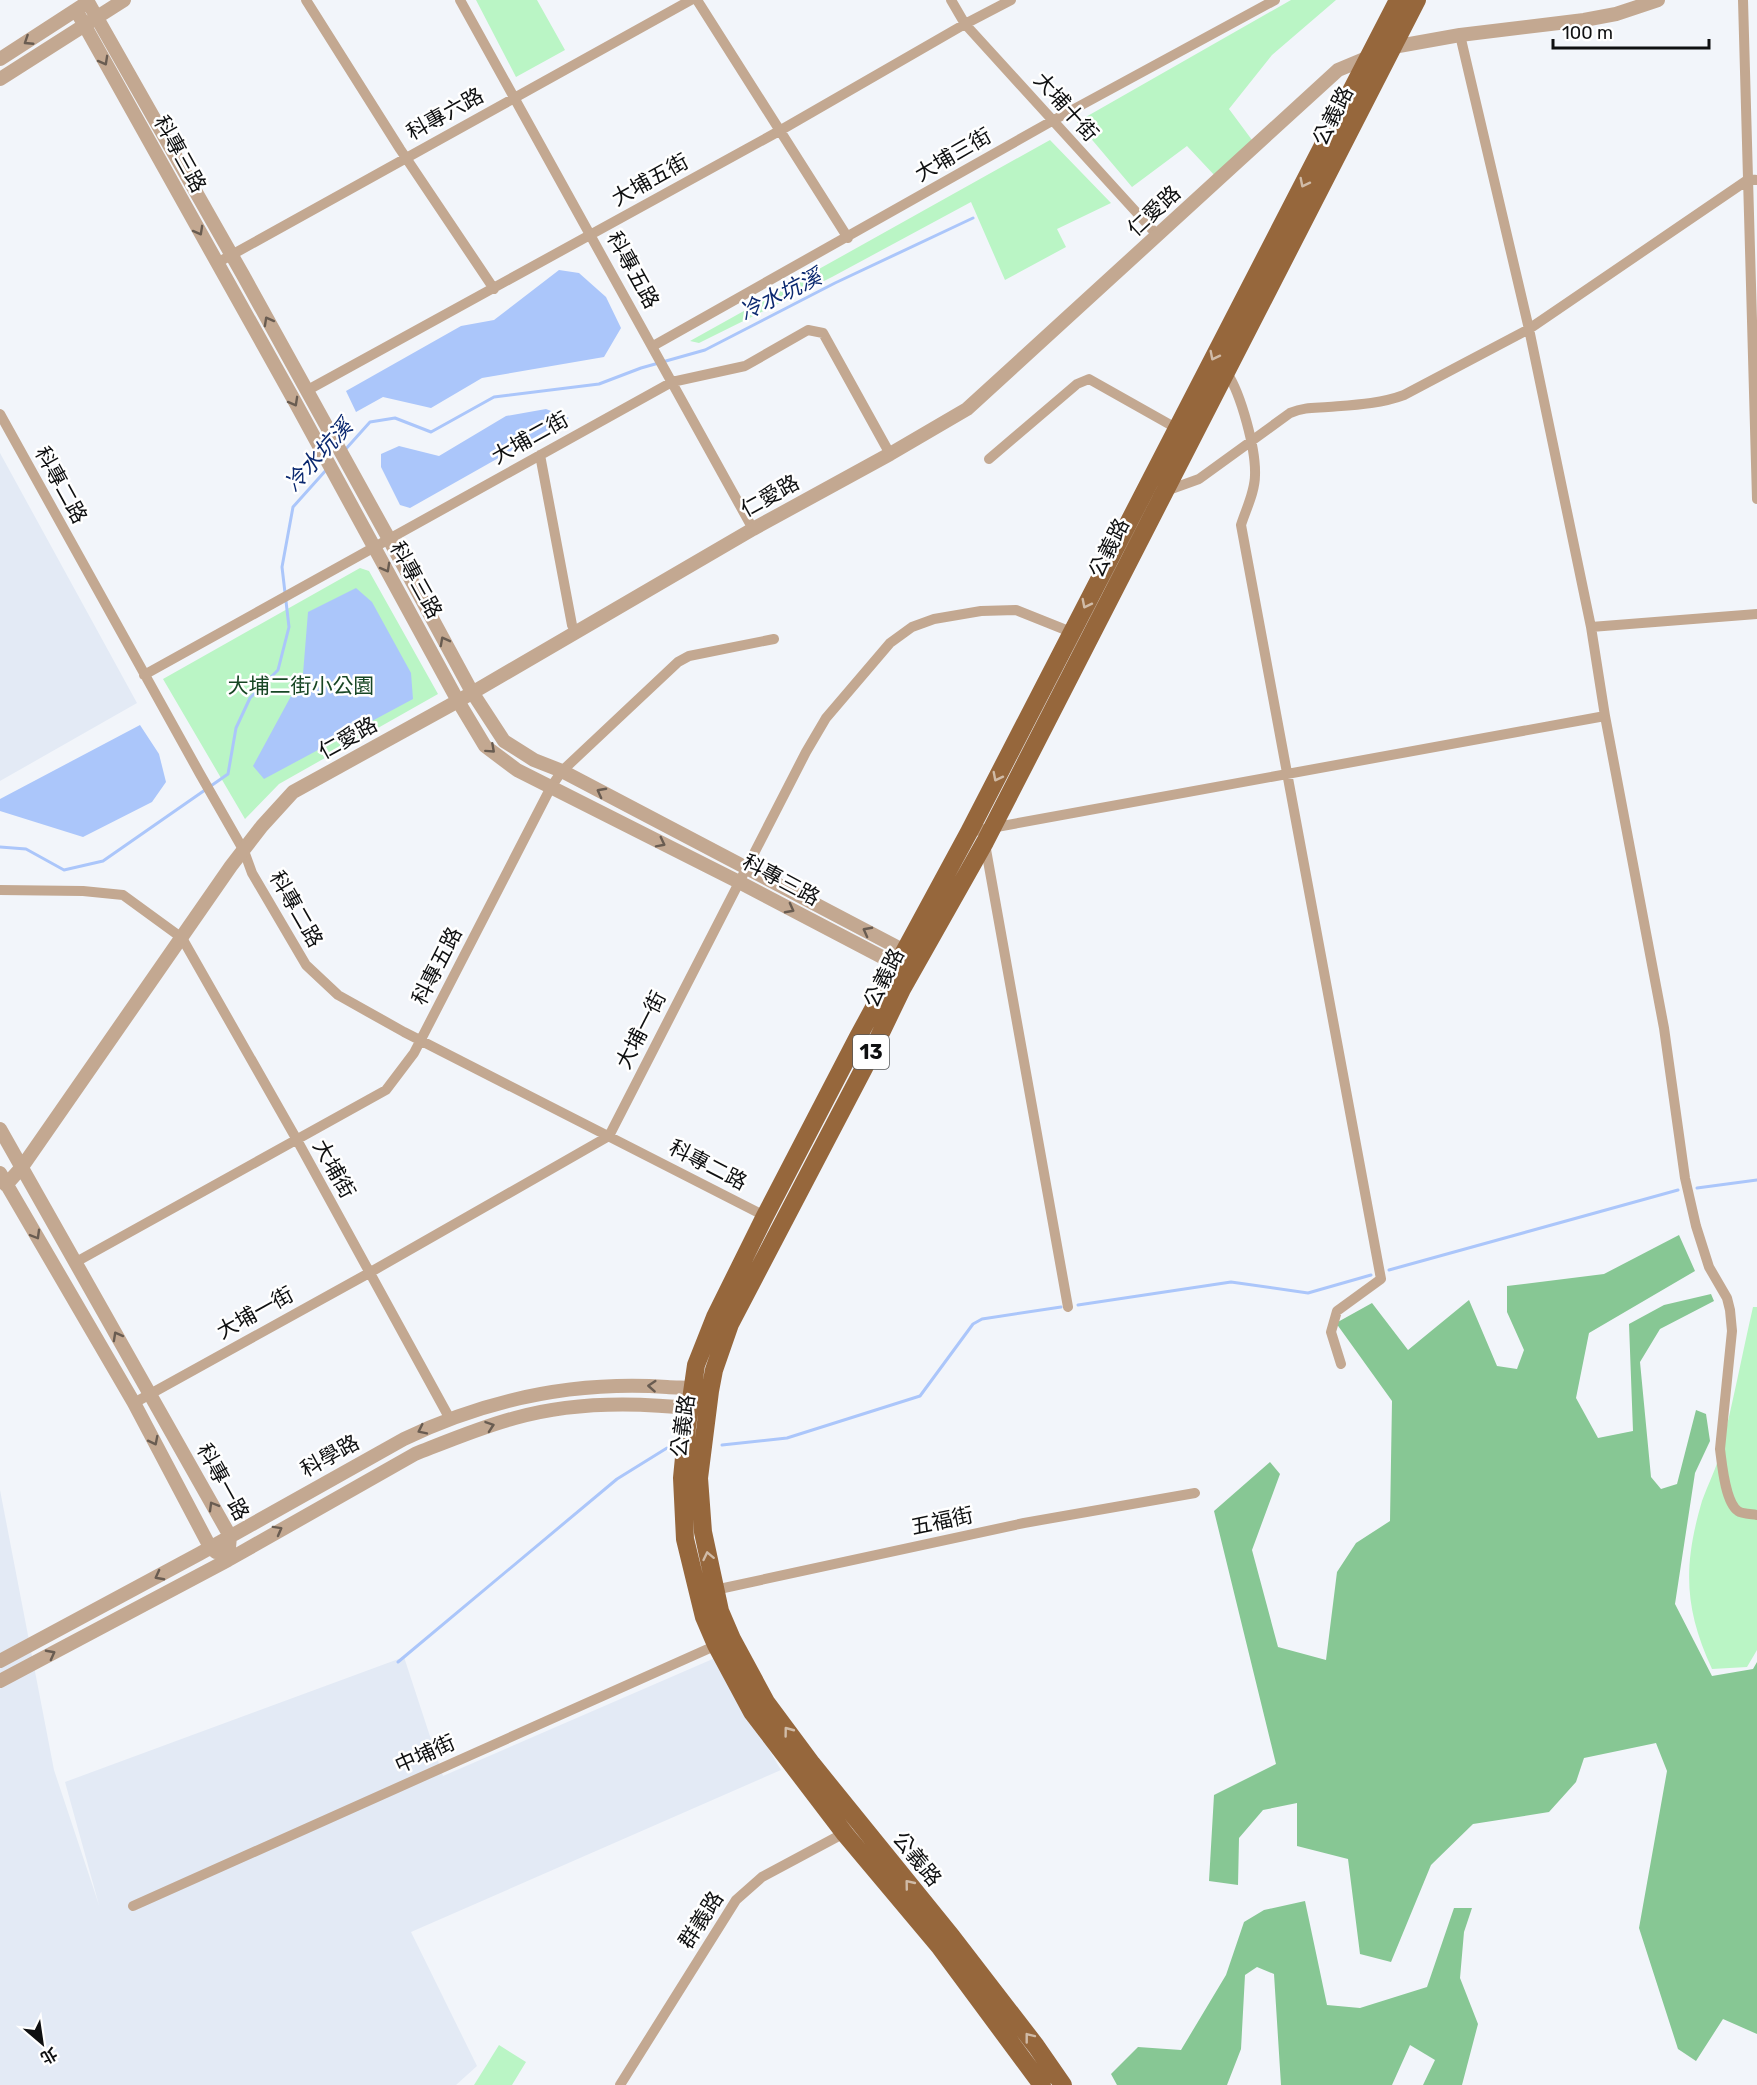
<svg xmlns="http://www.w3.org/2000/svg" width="1757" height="2085" font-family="Rubik,'Noto Sans TC',sans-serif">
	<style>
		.built { fill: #e3eaf5 }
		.green { fill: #baf5c5 }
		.forest { fill: #87c794 }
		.water { fill: #abc6fa }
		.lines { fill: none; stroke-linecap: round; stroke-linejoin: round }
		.stream { stroke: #abc6fa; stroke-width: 3 }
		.minor { stroke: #c3a891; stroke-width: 10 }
		.tertiary { stroke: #c3a891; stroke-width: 14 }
		.primary { stroke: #96673c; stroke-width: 18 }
		.oneway { stroke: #695c51 }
		.oneway2 { stroke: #d0bba7 }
		.labels { text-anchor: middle; stroke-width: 5; stroke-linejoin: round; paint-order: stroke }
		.shield { fill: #fff; stroke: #575858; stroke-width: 1.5 }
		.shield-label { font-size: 20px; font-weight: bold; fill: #0f1011 }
		.street-label { font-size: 21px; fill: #0f1011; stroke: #fff }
		.park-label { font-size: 21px; fill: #184725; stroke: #fff }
		.water-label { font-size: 22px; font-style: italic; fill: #0b2970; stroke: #fff }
	</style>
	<rect width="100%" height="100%" fill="#f2f5fa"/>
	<!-- built -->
	<path class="built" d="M0,453L137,703L0,781Z
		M0,1490L54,1770L99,1905L65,1782L404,1657L443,1776L715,1658L781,1770L411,1932L477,2066L456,2085H0Z"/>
	<!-- green -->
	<path class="green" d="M476,0H537L565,50L516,77Z
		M1291,0H1336L1272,55L1229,109L1252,140L1216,177L1187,146L1132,187L1077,122Z
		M1050,140L1111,203L1057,229L1066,247L1005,280L971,202L832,277L699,343L690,341Z
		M360,568L369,571L438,694L279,784L245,819L163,679Z
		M1753,1307H1757V1650L1747,1667L1712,1669C1684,1608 1683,1566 1702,1501C1708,1484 1717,1467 1721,1450C1733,1403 1742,1355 1753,1307Z
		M499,2045L526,2062L512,2085H474Z"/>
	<!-- forest -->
	<path class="forest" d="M1679,1235L1695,1271L1589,1333L1576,1398L1598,1438L1633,1431L1629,1324L1664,1305L1711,1294L1714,1301L1660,1329L1640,1362L1651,1477L1661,1489L1677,1484L1696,1410L1706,1414L1710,1441L1695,1473L1675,1604L1712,1676L1753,1669L1757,1662V2034L1723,2019L1696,2061L1678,2049L1639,1928L1667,1771L1656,1743L1584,1758L1576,1782L1549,1812L1473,1824L1431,1865L1391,1962L1360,1954L1348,1859L1297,1846V1803L1263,1810L1239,1838L1238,1885L1209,1881L1214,1795L1276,1764L1214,1511L1270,1462L1280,1474L1252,1550L1278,1647L1326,1660L1337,1572L1356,1543L1390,1521L1392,1401L1336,1323L1372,1303L1408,1350L1469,1300L1497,1366L1517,1369L1524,1350L1507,1312V1286L1604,1274Z
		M1305,1901L1327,2005L1360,2008L1427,1987L1454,1908H1472L1464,1932L1460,1978L1478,2024L1462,2085H1423L1435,2060L1410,2045L1392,2085H1281L1274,1974L1257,1967L1245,1975L1241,2049L1227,2085H1117L1111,2074L1138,2047L1181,2050L1226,1975L1244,1922L1264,1910Z"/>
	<!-- water -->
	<path class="water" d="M559,270L579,273L606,297L621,328L604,357L482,378L431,408L383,397L356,412L346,391L461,326L494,320Z
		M546,409L569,418L410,508L400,505L381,467V454L399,446L439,456L506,416Z
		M356,588L372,602L411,673L413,699L264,779L253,766L303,674L308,612Z
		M140,725L159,754L166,782L152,802L83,837L0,811V799Z"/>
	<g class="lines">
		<!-- stream -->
		<path class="stream" d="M344,451L370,422L395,418L431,432L494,397L599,384L641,368L705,350L835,283L973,218
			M0,847L26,849L64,870L103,861L228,774L236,728L250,698L278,670L289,627L282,567L293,507L327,469
			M1697,1188L1757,1180
			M1389,1270L1678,1190
			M1078,1305L1231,1282L1308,1293L1371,1275
			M722,1445L787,1438L920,1396L973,1324L982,1319L1061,1307
			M398,1662L617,1479L667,1448"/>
		<!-- minor -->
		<path class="minor" d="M306,0L400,149L494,289
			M460,0L753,529
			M697,0L848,238
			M951,0L965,24L1158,236
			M1743,0L1757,499
			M1460,35L1529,329L1591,627L1605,716L1664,1028L1685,1178L1696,1226L1709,1267L1727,1298L1730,1310L1732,1331L1720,1449C1722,1464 1725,1502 1738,1511C1742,1514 1751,1514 1757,1515
			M217,263L691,0
			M653,346L1052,121L1275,0
			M1227,373C1241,394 1256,449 1255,475C1255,492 1246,509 1241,525L1381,1279L1337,1311L1331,1332L1341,1364
			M306,391L781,130L965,24L1011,0
			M0,414L200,774L244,851L252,873L306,965L338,995L404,1032L765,1216
			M540,455L572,625L576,633
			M989,459L1077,384L1089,379L1176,428
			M1163,492L1199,479L1290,413C1305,407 1313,408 1328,407C1353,405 1380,404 1404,395L1529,329L1749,179L1757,180
			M1591,627L1757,614
			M144,675L672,382L745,366L808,330L823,333L890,454
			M969,832L1605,716
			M985,844L1068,1307
			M0,890L83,891L123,895L182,938L297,1140L450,1419
			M76,1262L386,1090L414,1053L551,787L562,771L678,662L689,656L774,639
			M134,1403L369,1273L609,1136L806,752L826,718L890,643L912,627L934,619L981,611L1016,610L1071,632
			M710,1591L1024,1523L1195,1493
			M133,1906L719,1644
			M620,2085L736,1900L762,1877L848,1831"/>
		<!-- tertiary -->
		<path class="tertiary" d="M88,2L243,275L389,539L472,692L504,741L534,760L562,771L912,955
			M76,10L294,400L458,701L485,746L517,770L739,882L905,969
			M0,59L82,6
			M0,79L124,0
			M0,1129L230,1536L228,1560
			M0,1173L134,1403L210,1547L216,1552
			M6,1185L22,1167L231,866L262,826L293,792L458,701L753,529L890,454L967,409L1338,70L1393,47L1460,35L1584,20L1616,14L1658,0
			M0,1661L199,1554L404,1439C487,1399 576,1381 667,1387C678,1388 689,1387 699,1389
			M0,1681L228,1560L415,1454C448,1441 481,1427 515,1418C574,1401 637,1402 697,1409"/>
		<!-- primary -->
		<path class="primary" d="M1042,2085L939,1946L845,1834L752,1712L716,1645L704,1617L685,1539L682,1478L687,1427L696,1365L715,1317L765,1216L858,1037L969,832L1398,0
			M1063,2085L1036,2046L952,1937L812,1764L766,1702L732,1639L720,1611L703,1532L699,1478L710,1391L714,1370L730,1324L864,1068L902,989L985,842L1417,0"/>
	</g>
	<!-- one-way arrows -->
	<defs><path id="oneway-chevron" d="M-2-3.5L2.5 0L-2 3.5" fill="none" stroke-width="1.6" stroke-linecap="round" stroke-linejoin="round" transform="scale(1.5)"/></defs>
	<g class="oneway">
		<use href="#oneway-chevron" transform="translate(28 41) rotate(147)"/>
		<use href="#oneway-chevron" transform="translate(104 61) rotate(61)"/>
		<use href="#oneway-chevron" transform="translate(199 231) rotate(61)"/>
		<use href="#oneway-chevron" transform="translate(268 321) rotate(-119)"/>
		<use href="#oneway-chevron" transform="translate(294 402) rotate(61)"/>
		<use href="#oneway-chevron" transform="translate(386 568) rotate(61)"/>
		<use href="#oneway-chevron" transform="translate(444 641) rotate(-118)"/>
		<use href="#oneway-chevron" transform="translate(491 749) rotate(42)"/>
		<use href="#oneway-chevron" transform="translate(601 792) rotate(-152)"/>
		<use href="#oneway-chevron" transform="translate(661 843) rotate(27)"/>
		<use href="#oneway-chevron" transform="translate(790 909) rotate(28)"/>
		<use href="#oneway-chevron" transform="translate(867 931) rotate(-152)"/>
		<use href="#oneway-chevron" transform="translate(36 1235) rotate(60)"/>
		<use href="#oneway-chevron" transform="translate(117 1336) rotate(-119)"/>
		<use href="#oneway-chevron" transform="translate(652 1386) rotate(-176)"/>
		<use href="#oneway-chevron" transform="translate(490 1426) rotate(-19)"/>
		<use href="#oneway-chevron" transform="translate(422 1430) rotate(154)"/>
		<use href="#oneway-chevron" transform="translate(154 1441) rotate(63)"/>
		<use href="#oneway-chevron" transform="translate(213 1506) rotate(-120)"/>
		<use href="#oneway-chevron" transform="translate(278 1530) rotate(-29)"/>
		<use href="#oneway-chevron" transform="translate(159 1576) rotate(152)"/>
		<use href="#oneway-chevron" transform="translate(51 1654) rotate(-28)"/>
	</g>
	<g class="oneway2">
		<use href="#oneway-chevron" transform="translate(1304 183) rotate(117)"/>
		<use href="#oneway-chevron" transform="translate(1214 356) rotate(117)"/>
		<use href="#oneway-chevron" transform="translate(1086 604) rotate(117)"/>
		<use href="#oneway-chevron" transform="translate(997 777) rotate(117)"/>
		<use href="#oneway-chevron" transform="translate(708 1556) rotate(-102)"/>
		<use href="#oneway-chevron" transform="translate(788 1731) rotate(-127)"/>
		<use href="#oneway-chevron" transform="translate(909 1884) rotate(-129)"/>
		<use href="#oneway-chevron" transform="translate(1029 2037) rotate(-128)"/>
	</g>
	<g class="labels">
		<!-- shield labels -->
		<rect class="shield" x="853" y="1035" width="36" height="34" rx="4.5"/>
		<g class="shield-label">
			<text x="871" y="1059">13</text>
		</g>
		<!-- street labels -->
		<g class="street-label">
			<text transform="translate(1066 107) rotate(48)" y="7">大埔十街</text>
			<text transform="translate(445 114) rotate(-29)" y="7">科專六路</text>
			<text transform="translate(1333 116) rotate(-63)" y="7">公義路</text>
			<text transform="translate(180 154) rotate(61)" y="7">科專三路</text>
			<text transform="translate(953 155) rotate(-30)" y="7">大埔三街</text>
			<text transform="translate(650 180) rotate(-29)" y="7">大埔五街</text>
			<text transform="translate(1154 211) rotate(-43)" y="7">仁愛路</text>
			<text transform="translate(633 270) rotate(61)" y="7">科專五路</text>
			<text transform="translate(530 438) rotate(-29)" y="7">大埔二街</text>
			<text transform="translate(61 485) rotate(61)" y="7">科專二路</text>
			<text transform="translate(770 496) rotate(-29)" y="7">仁愛路</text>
			<text transform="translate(1109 548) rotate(-63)" y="7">公義路</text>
			<text transform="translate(416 580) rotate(61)" y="7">科專三路</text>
			<text transform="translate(348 738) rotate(-29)" y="7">仁愛路</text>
			<text transform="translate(781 880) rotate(28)" y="7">科專三路</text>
			<text transform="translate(296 909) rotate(60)" y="7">科專二路</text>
			<text transform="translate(437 966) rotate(-63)" y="7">科專五路</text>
			<text transform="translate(884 978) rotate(-63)" y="7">公義路</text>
			<text transform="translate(641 1030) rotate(-63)" y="7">大埔一街</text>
			<text transform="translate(708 1165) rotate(27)" y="7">科專二路</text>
			<text transform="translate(334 1169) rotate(61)" y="7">大埔街</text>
			<text transform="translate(255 1313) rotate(-29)" y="7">大埔一街</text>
			<text transform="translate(683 1426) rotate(-82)" y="7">公義路</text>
			<text transform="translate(330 1456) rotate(-29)" y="7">科學路</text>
			<text transform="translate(223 1482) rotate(61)" y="7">科專一路</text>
			<text transform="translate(942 1521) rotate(-12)" y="7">五福街</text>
			<text transform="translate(425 1754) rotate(-24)" y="7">中埔街</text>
			<text transform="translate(917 1859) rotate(51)" y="7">公義路</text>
			<text transform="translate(701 1920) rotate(-57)" y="7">群義路</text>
		</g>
		<!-- park labels -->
		<g class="park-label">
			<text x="301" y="693">大埔二街小公園</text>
		</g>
		<!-- water labels -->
		<g class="water-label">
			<text transform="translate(780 294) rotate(-26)" y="8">冷水坑溪</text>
			<text transform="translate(318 455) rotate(-48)" y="8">冷水坑溪</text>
		</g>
	</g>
	<!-- north arrow -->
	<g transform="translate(42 2043) rotate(151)" stroke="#ffffff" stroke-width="4.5" paint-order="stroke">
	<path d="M0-4.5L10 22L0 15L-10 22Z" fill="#0f1011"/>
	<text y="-9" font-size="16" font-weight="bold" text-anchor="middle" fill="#0f1011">北</text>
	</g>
	<!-- scale -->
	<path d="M1553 39v9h156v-9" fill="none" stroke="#0f1011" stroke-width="3"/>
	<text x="1562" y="39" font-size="18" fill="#0f1011" stroke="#ffffff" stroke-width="4.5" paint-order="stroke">100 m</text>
</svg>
